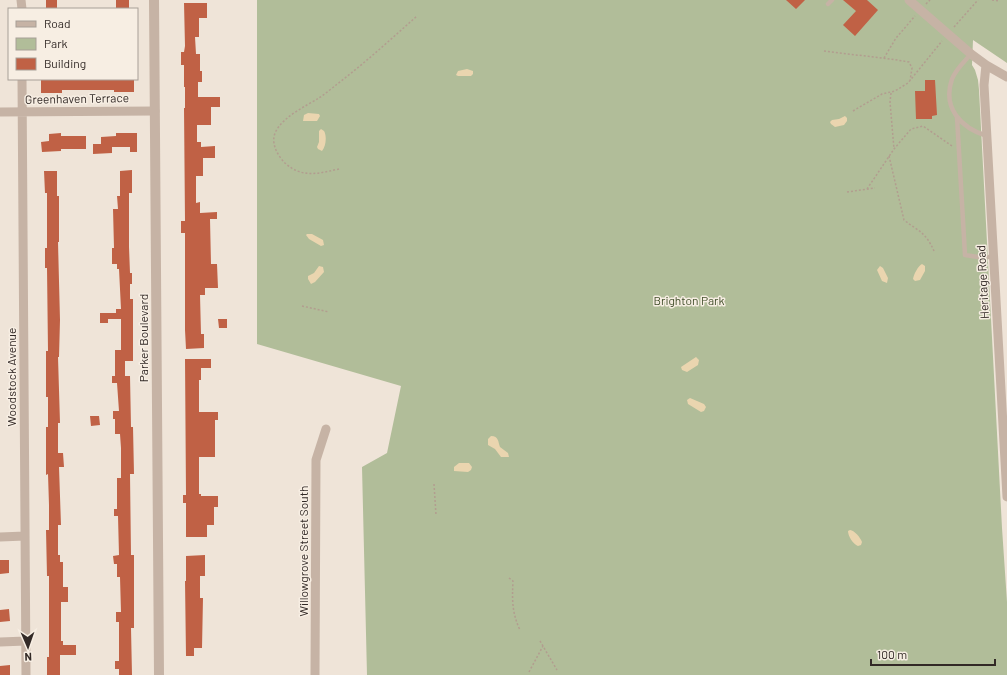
<svg xmlns="http://www.w3.org/2000/svg" width="1007" height="675" font-family="Barlow,sans-serif">
	<style>
		.green { fill: #b1bd99 }
		.sand { fill: #ead5af }
		.building { fill: #c06145 }
		.lines { fill: none; stroke-linecap: round; stroke-linejoin: round }
		.path { stroke: #b29d8f; stroke-width: 1.5; stroke-dasharray: 2 2; stroke-linecap: butt }
		.service { stroke: #c6b3a5; stroke-width: 4.5 }
		.minor { stroke: #c6b3a5; stroke-width: 9 }
		.tertiary { stroke: #c6b3a5; stroke-width: 10 }
		.labels { text-anchor: middle; stroke-width: 3; stroke-linejoin: round; paint-order: stroke }
		.street-label { font-size: 12px; fill: #322926; stroke: #f7eee3 }
		.park-label { font-size: 12px; fill: #424f2b; stroke: #f7eee3 }
	</style>
	<rect width="100%" height="100%" fill="#efe4d8"/>
	<!-- green -->
	<path class="green" d="M257,0H1007V63L973,40L972,65L975,70L978,80L979,90L1002,528L1007,602V675H367L362,467L387,453L401,386L257,344Z"/>
	<!-- sand -->
	<path class="sand" d="M467,69L473,71V74L471,76H458L456,75L458,71Z
		M308,113L319,114L320,116L317,121H303L304,115Z
		M845,116L847,118V121L844,125L835,127L831,124L830,122L832,120L839,119Z
		M321,129L324,131C327,136 326,146 322,151L318,149L317,147L319,142V131Z
		M307,234H312L323,240L324,245L321,246L309,239L306,235Z
		M922,264L925,266V271L920,280L915,281L913,279C914,274 918,266 922,264Z
		M319,266L323,267L324,272L315,282L311,284L308,279V276L314,273Z
		M880,266L883,268L888,278L887,283L882,281L877,270Z
		M696,357L699,360L698,365L687,372L682,370L681,367Z
		M690,398L704,404L706,407L704,411L701,412L688,404L687,400Z
		M491,436C499,436 498,442 500,447L508,453L509,457H501L495,449L488,445V439Z
		M459,463H469L472,467L471,470L468,472L454,471V467Z
		M850,530C855,531 860,537 862,542L861,545L858,546C853,544 848,536 848,531Z"/>
	<!-- building -->
	<path class="building" d="M46,0H57V9H46Z
		M116,0H129V9H116Z
		M786,0H805L796,9Z
		M843,0H867L878,10L855,36L843,25L856,11Z
		M184,3H207V18H199V37H195L196,54H200V71H202V82H198V97H220V107H211V125H197V142H201V147L215,146V158H203V176H196V203L200,202V213L217,212V219H210L211,264H217L218,288H205V295H200L201,334H204V348L186,349L185,330V233H181V221H185L184,108H185V87H184V65H181V52H184L185,46Z
		M66,79H134V92H114V90H62V93H41V80H66Z
		M925,80H935L937,115L932,116V119H916L915,91H925Z
		M61,133V136H86V149H61V151L42,152L41,142L49,141V134Z
		M116,133H137V152H130V147H112V153L93,154V144H101V137L116,136Z
		M132,170V193H129V247L130,273H132V284H130V299H133V361H125V376H130L131,427H133L134,474H130L131,555H134V628H131L132,675H119V669H115V661H119V622H116V612H121L120,577H117V564H114L113,556L119,555L118,516H114V509H117V478H121V448L120,434H115V419H113V411H119L117,383H112V376H115V350H121V319H108V323H100V313H116V309H121L119,269H117V264H112V248H114L113,209H118L117,196H120V171Z
		M44,171H57V196H59V242H58L60,320L59,357H58L60,423H58V453H63L64,467H59L61,525H58V555H60V562H63V587H68V602H61V641H63V645H76V655H60V675H47V657H49V576H47L46,530H49V505L48,474L46,475V427H48V397H46V351H48L47,268H45V248H47V193H45Z
		M218,319H227V328H219Z
		M185,359H211V368H201V380H199V412H218V420H215V457H199V494H201V496H218V507H214V525H207V537H186V503H183V495H186Z
		M90,416H99L100,425L91,426Z
		M205,555V576H200V598H203L202,648H194V656H186L185,581H186V556Z
		M0,560H9V573L0,574Z
		M9,609L10,621L0,622V610Z
		M10,665V675H0V666Z"/>
	<g class="lines">
		<!-- path -->
		<path class="path" d="M992,0L1000,1
			M926,4L930,0
			M954,27L978,0
			M824,51C852,55 881,57 909,62L912,68L910,81
			M884,58L896,38L915,16
			M891,93L890,102L894,149
			M853,111L882,94L895,91L908,83L942,41
			M889,156L904,220C919,232 925,231 934,251
			M339,169C320,173 302,179 285,163C277,155 270,142 276,131C284,116 306,106 319,98C325,94 331,89 336,85C365,63 391,39 417,16
			M867,189L894,149L911,129L923,126L952,146
			M847,192L875,188
			M302,306L329,312
			M434,484L436,515
			M509,578L513,581C512,600 512,613 520,630
			M540,641L557,670
			M529,672L543,646"/>
		<!-- service -->
		<path class="service" d="M828,4L832,0
			M971,54C964,62 956,69 952,79C942,108 961,128 987,136
			M957,117L965,255L978,257H993"/>
		<!-- minor -->
		<path class="minor" d="M21,0L22,9
			M909,0L971,54L986,65L1007,77
			M986,65L984,85L1007,497
			M22,79L26,675
			M0,112L155,111
			M0,537L25,536
			M0,642L26,641
			M315,675L316,460L326,429"/>
		<!-- tertiary -->
		<path class="tertiary" d="M154,0L159,675"/>
	</g>
	<g class="labels">
		<!-- street labels -->
		<g class="street-label">
			<text transform="translate(77 99) rotate(-1)" y="4">Greenhaven Terrace</text>
			<text transform="translate(983 282) rotate(-93)" y="4">Heritage Road</text>
			<text transform="translate(144 338) rotate(-90)" y="4">Parker Boulevard</text>
			<text transform="translate(12 377) rotate(-90)" y="4">Woodstock Avenue</text>
			<text transform="translate(304 551) rotate(-90)" y="4">Willowgrove Street South</text>
		</g>
		<!-- park labels -->
		<g class="park-label">
			<text x="689" y="305">Brighton Park</text>
		</g>
	</g>
	<!-- legend -->
	<rect x="8" y="8" width="130" height="72" fill="#f7eee3" stroke="#a89f97"/>
	<rect x="16" y="21" width="20" height="6" fill="#c6b3a5" stroke="#a89f97"/>
	<text x="44" y="28" font-size="12" fill="#322926">Road</text>
	<rect x="16" y="38" width="20" height="12" fill="#b1bd99" stroke="#a89f97"/>
	<text x="44" y="48" font-size="12" fill="#322926">Park</text>
	<rect x="16" y="58" width="20" height="12" fill="#c06145" stroke="#a89f97"/>
	<text x="44" y="68" font-size="12" fill="#322926">Building</text>
	<!-- north arrow -->
	<g transform="translate(28 647) rotate(178)" stroke="#f7eee3" stroke-width="3" paint-order="stroke">
	<path d="M0-3L7 15L0 10L-7 15Z" fill="#322926"/>
	<text y="-6" font-size="11" font-weight="bold" text-anchor="middle" fill="#322926">N</text>
	</g>
	<!-- scale -->
	<path d="M871 659v6h124v-6" fill="none" stroke="#322926" stroke-width="2"/>
	<text x="877" y="659" font-size="12" fill="#322926" stroke="#f7eee3" stroke-width="3" paint-order="stroke">100 m</text>
</svg>
